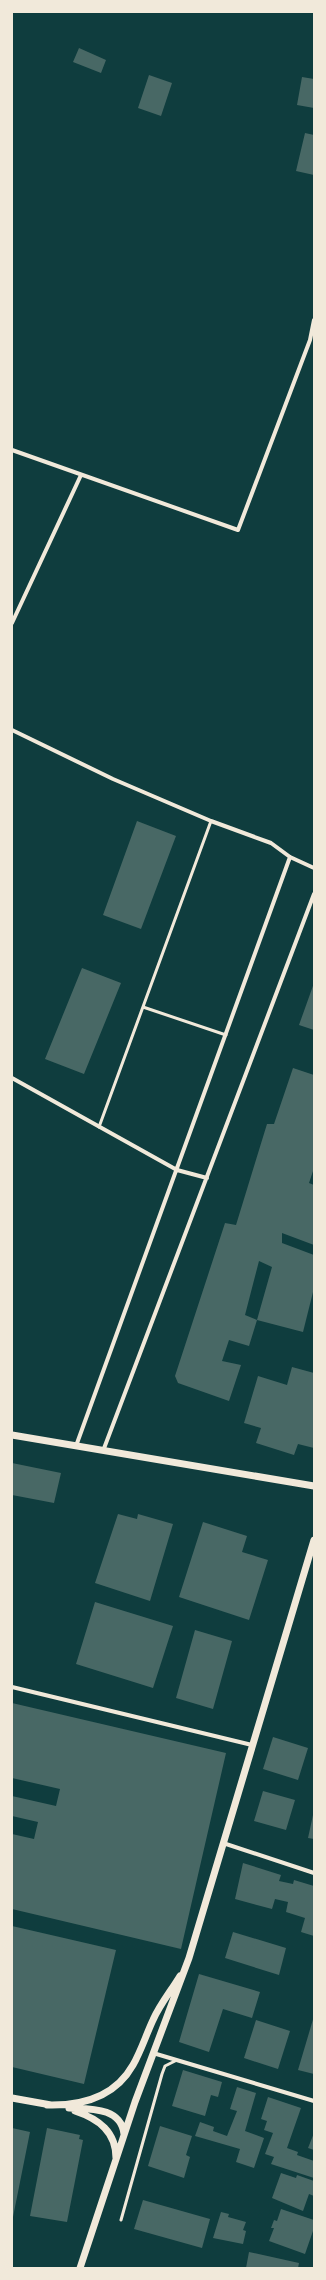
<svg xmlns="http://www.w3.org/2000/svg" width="326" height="2280" font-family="'PT Sans',sans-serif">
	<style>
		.building { fill: #486865 }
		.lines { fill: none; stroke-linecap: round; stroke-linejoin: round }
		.service { stroke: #f1e9da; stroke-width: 3 }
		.minor { stroke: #f1e9da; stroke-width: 4 }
		.tertiary { stroke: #f1e9da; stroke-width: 7 }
	</style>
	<rect width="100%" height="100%" fill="#0f3d3e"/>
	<!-- building -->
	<path class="building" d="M79,48L106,60L101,73L73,62Z
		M149,75L172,83L161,116L138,108Z
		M302,77L314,79V108L297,105Z
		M305,133L314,135V175L296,171Z
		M137,821L176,836L141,929L103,915Z
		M82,968L121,983L84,1074L45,1059Z
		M314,983V1030L299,1025Z
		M293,1068L314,1075V1168L309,1183L314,1185V1245L282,1233V1243L314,1255V1288L303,1332L257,1320L272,1267L259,1261L245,1315L257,1320L249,1346L229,1340L222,1361L241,1365L229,1401L178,1383L175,1376L225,1223L236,1225L267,1124H274Z
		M292,1367L314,1373V1448L298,1444L294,1455L256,1443L261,1428L244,1423L258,1376L287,1385Z
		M12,1463L61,1473L54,1503L12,1495Z
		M118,1514L137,1519L138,1514L173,1524L150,1601L95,1583Z
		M203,1522L247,1536L242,1552L268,1560L249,1620L179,1597Z
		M95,1602L173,1626L153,1688L76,1664Z
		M195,1630L232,1641L213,1709L176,1698Z
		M12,1703L226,1753L181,1949L12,1909V1834L34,1839L38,1822L12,1816V1796L56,1806L60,1789L12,1778Z
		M273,1737L308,1748L298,1780L263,1769Z
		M263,1791L295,1800L286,1830L254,1821Z
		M313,1815L314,1816V1839L308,1838Z
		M243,1863L281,1875L279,1881L293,1884L294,1880L314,1886V1936L301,1932L305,1918L286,1912L288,1902L275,1899L272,1909L235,1899Z
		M12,1926L116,1950L84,2084L12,2067Z
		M233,1932L286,1948L279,1975L225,1958Z
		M199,1974L260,1992L252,2018L223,2009L209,2052L179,2042Z
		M314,2016V2074L298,2070Z
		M256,2020L290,2031L278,2069L244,2058Z
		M183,2070L222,2082L218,2097L211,2095L205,2116L172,2106Z
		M237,2087L256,2093L245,2131L264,2138L254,2168L236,2162L240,2149L195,2136L200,2122L214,2127L213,2131L227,2136L237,2111L230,2109Z
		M268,2097L301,2108L287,2148L298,2152L297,2155L314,2161V2178L271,2164L274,2157L265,2154L273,2133L264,2130L267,2121L261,2119Z
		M160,2126L192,2136L186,2155L190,2157L184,2178L148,2166Z
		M12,2128L30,2132L13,2217H12Z
		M47,2128L80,2135L79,2139L83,2140L67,2222L30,2216Z
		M314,2133V2150L308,2148Z
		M281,2173L296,2178L297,2175L314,2181V2196L309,2194L303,2211L272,2198Z
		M143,2200L210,2219L202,2248L134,2229Z
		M281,2209L314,2220V2228L305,2254L269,2241L274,2228H271L274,2220L277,2221Z
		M221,2212L229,2214L228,2217L246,2222L243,2230L246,2231L243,2244L213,2238Z
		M249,2252L299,2263L298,2268H246Z"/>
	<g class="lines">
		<!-- service -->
		<path class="service" d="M143,1007L226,1035
			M99,1127L211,821
			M121,2220L162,2074L165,2066L175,2061"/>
		<!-- minor -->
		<path class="minor" d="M12,450L238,530L310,340L314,320
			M12,623L81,475
			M12,730L113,779L211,821L271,843L290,857L314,868
			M12,1078L177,1170L207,1178
			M76,1446L290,857
			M103,1451L314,894
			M12,1687L252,1745
			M223,1843L314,1873
			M153,2053L314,2101"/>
		<!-- tertiary -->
		<path class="tertiary" d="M12,1435L314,1486
			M12,2098L51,2105
			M47,2105C81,2106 115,2097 133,2065C141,2051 146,2035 153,2020C160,2004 171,1991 180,1976
			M69,2108C90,2109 121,2107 124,2134
			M75,2111C99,2119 116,2132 116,2158
			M80,2268L135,2102L189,1958L314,1540"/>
	</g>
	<!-- border -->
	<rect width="326" height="2280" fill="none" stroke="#f1e9da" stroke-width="26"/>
</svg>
